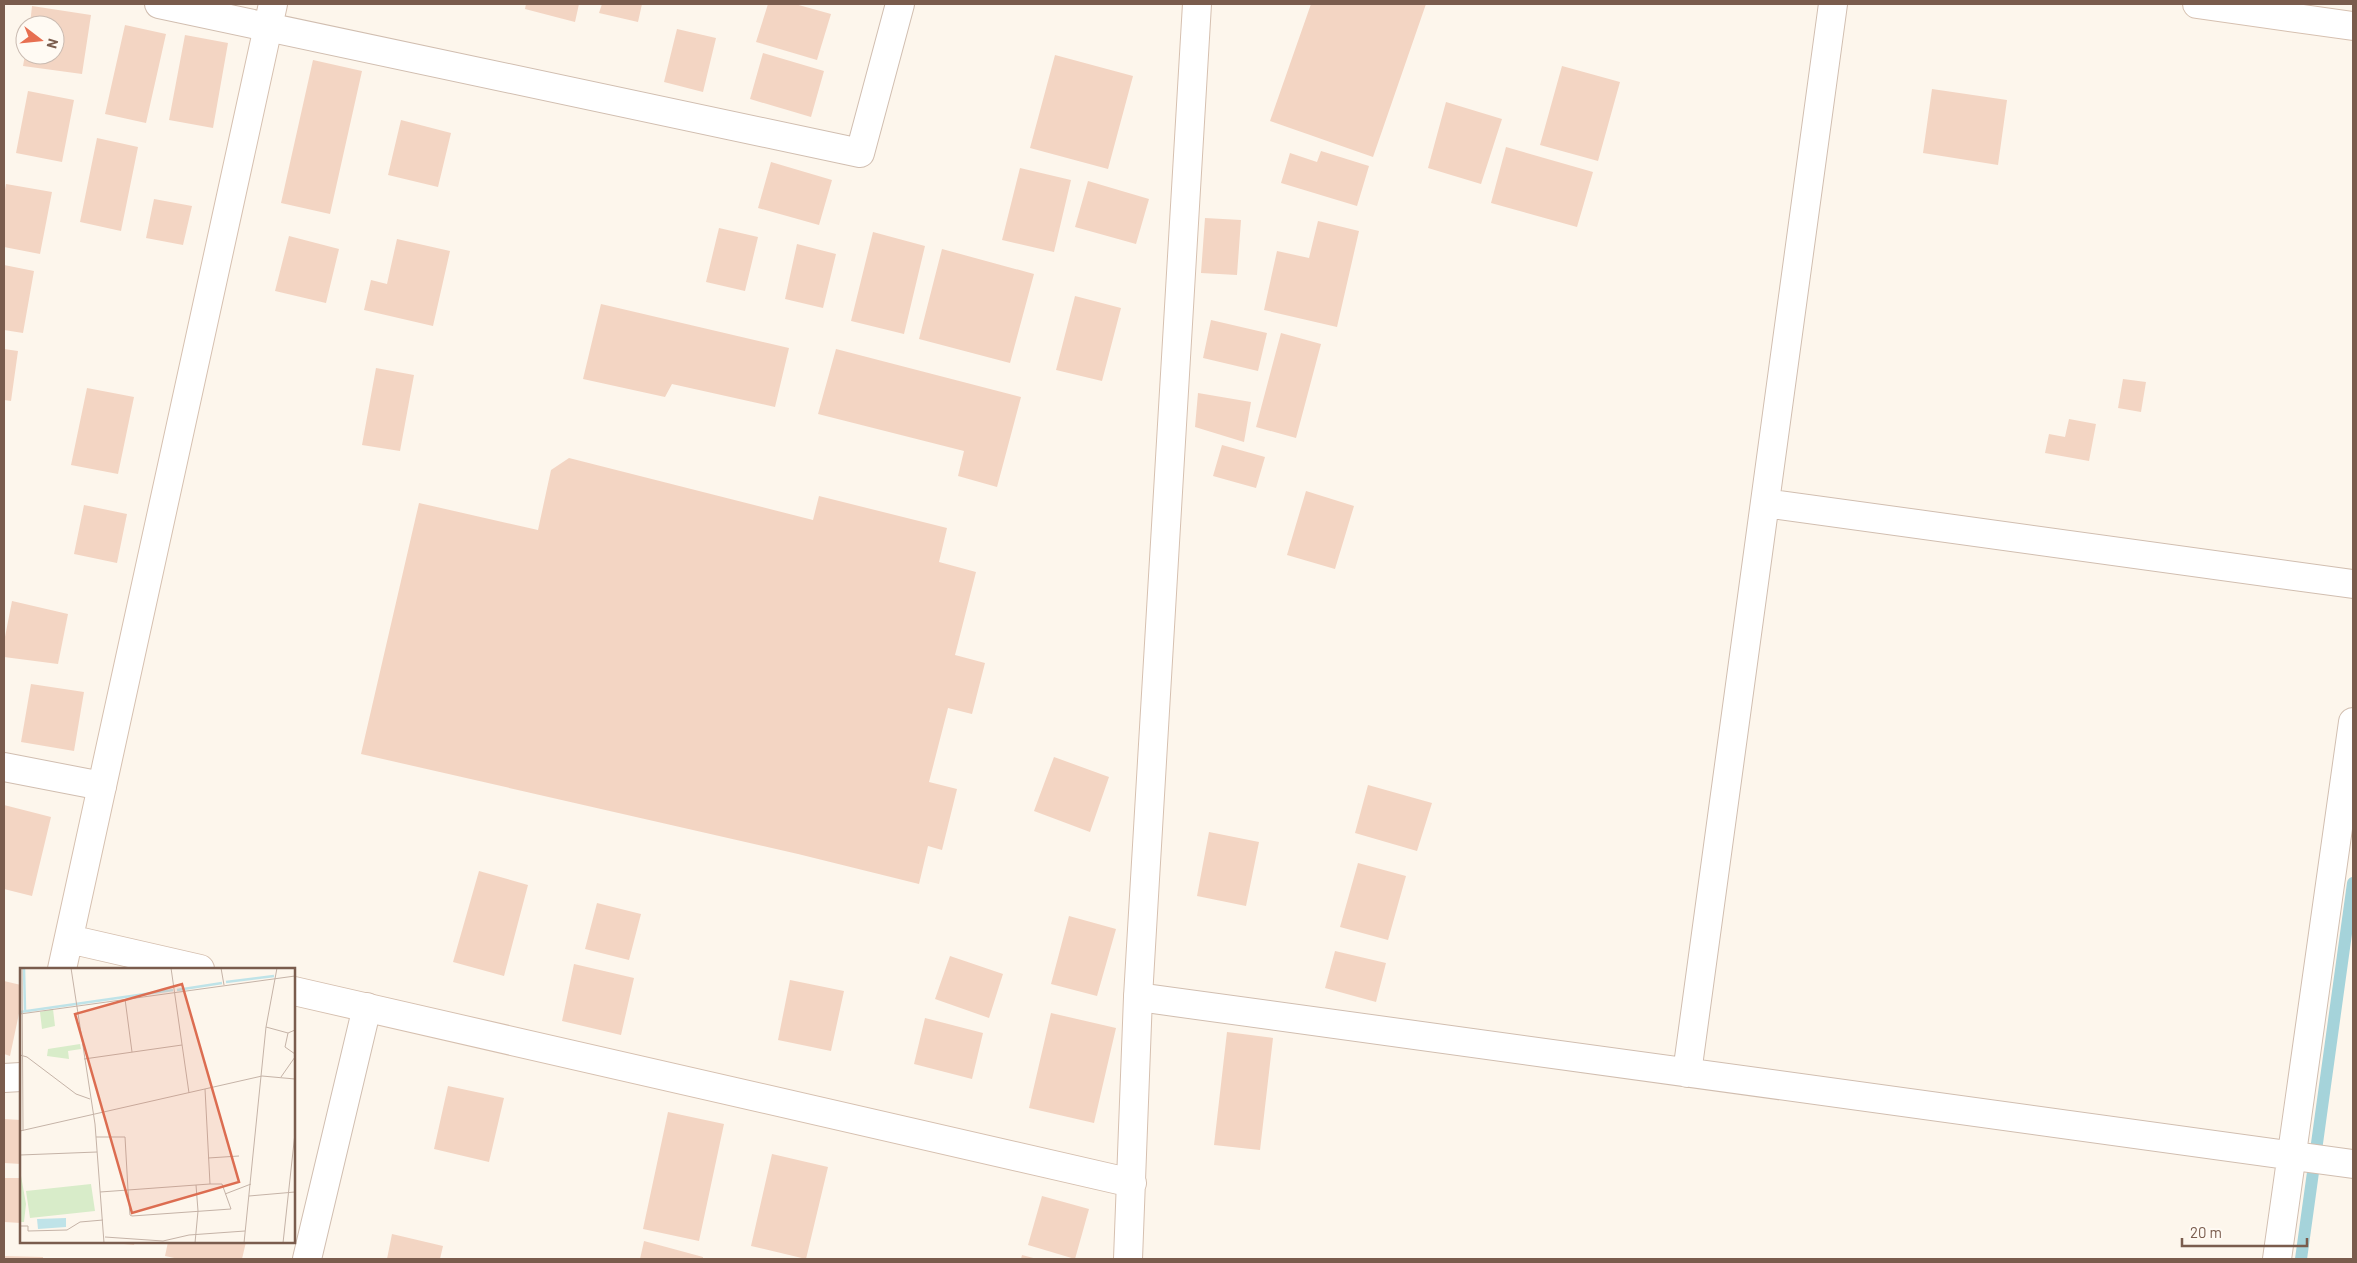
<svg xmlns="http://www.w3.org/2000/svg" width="2357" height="1263" font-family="Barlow,sans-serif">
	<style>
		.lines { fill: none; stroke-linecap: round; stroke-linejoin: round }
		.stream { stroke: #a5d3da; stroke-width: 12 }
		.building { fill: #f3d5c3 }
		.street-casing { stroke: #d1beb0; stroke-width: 30 }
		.secondary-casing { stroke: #d6c0b0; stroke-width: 30 }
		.street { stroke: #fff; stroke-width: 28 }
		.secondary { stroke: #fff; stroke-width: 28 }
		.inset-river { fill: none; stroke: #bfe3e8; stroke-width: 2.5 }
		.inset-road { fill: none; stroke: #c5b3a7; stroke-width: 1 }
		.view { fill: #dc6d51; fill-opacity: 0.15; stroke: #dc6d51; stroke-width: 2.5 }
		.inset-edge { fill: none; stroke: #7a5c4d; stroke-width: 2.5 }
	</style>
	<rect width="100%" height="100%" fill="#fdf6ec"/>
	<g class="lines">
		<!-- stream -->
		<path class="stream" d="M2301,1259L2353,883"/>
	</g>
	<!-- building -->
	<path class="building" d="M526,4H579L575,22L525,9Z
		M602,4H642L638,22L599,13Z
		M768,4H795L831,14L817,60L756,42Z
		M1311,4H1426L1373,157L1270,121Z
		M32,6L91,15L82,74L23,66L25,55H55V25H30Z
		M125,25L166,34L146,123L105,114Z
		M677,29L716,38L703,92L664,82Z
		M185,35L228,43L213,128L169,120Z
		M763,53L824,71L811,117L750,99Z
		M1055,55L1133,76L1108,169L1030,148Z
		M313,60L362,71L330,214L281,203Z
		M1562,66L1620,82L1598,161L1540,145Z
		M1932,89L2007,100L1998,165L1923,153Z
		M28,91L74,100L62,162L16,153Z
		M1446,102L1502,119L1481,184L1428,168Z
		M401,120L451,133L438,187L388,175Z
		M97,138L138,147L121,231L80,222Z
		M1506,147L1593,172L1577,227L1491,203Z
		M1321,151L1369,166L1357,206L1281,183L1290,153L1317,162Z
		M771,162L832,180L819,225L758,208Z
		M1020,168L1071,180L1054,252L1002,240Z
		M1088,181L1149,199L1136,244L1075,227Z
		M6,184L52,192L40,254L4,247V196Z
		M154,199L192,206L183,245L146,238Z
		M1205,218L1241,220L1237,275L1201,273Z
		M1318,221L1359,231L1337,327L1264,310L1277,251L1309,258Z
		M719,228L758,237L745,291L706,282Z
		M873,232L925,246L904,334L851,321Z
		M289,236L339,249L326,303L275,291Z
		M397,239L450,251L433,326L364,310L371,280L387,284Z
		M797,244L836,254L823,308L785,299Z
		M942,249L1034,274L1010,363L919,339Z
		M4,265L34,271L23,333L4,330Z
		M1075,296L1121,308L1102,381L1056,370Z
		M601,304L789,348L775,407L672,384L665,397L583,379Z
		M1211,320L1267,333L1258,371L1203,358Z
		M1281,333L1321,344L1296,438L1256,427Z
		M4,349L18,351L11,401L4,400Z
		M836,349L1021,397L997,487L958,476L964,451L818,414Z
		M376,368L414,375L400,451L362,445Z
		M2123,379L2146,382L2141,412L2118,408Z
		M87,388L134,397L118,474L71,465Z
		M1198,393L1251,402L1244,442L1195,427Z
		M2069,419L2096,424L2089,461L2045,453L2049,434L2065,437Z
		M1222,445L1265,457L1256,488L1213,476Z
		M569,458L813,520L819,496L947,528L939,562L976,572L955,655L985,663L972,714L948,708L929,782L957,789L942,850L928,846L919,884L798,854L361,754L419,503L538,530L551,470Z
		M1306,491L1354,506L1335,569L1287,555Z
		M84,505L127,514L117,563L74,554Z
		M12,601L68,614L58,664L4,657V642Z
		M31,684L84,692L74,751L21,742Z
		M1054,757L1109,777L1090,832L1034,811Z
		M1368,785L1432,803L1417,851L1355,833Z
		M4,805L51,817L32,896L4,889Z
		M1209,832L1259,842L1246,906L1197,896Z
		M1358,863L1406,876L1388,940L1340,927Z
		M479,871L528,885L504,976L453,962Z
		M597,903L641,914L629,960L585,949Z
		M1069,916L1116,929L1097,996L1051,984Z
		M1335,951L1386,963L1376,1002L1325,988Z
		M950,956L1003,974L989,1018L935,999Z
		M574,964L634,978L621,1035L562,1021Z
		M790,980L844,991L831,1051L778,1040Z
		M4,981L21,985V1004L10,1056L4,1054Z
		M1051,1013L1116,1028L1094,1123L1029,1108Z
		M925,1018L983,1033L972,1079L914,1064Z
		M1227,1032L1273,1038L1260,1150L1214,1145Z
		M448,1086L504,1098L489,1162L434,1149Z
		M668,1112L724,1124L699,1241L643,1229Z
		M4,1119L21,1120V1164L4,1163Z
		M772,1154L828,1167L806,1259L751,1246Z
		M4,1178H21V1223L4,1222Z
		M1042,1196L1089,1209L1075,1259L1028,1245Z
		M392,1234L443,1246L440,1259H387Z
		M644,1241L703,1257V1259H640Z
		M104,1242H135L134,1245Z
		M168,1242H246L242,1259H179L165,1256Z
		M1022,1255L1037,1259H1021Z
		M4,1256L43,1257V1259H4Z"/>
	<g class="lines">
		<defs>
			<path id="street" d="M159,4L860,153L900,4
				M1765,503L2353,584
				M4,767L102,786
				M1138,997L2353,1164
				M1687,1073L1833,4
				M4,1078L21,1077
				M307,1259L367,1007
				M2277,1259L2353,722"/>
			<path id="secondary" d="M2197,4L2353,26
				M69,939L200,969
				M62,969L273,4
				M294,991L1132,1183
				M1128,1259L1138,997L1197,4"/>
		</defs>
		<!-- street casing -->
		<use href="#street" class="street-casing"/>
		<!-- secondary casing -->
		<use href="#secondary" class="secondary-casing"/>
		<!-- street -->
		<use href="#street" class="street"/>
		<!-- secondary -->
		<use href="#secondary" class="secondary"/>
	</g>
	<!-- overview -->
	<g transform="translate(20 968)">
		<rect width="275" height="275" fill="#fdf6ec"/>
		<path d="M33,41L35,58L22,61L20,44ZM60,76L61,81L48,83L49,91L27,88L28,81ZM0,202L6,236L4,254H0ZM71,216L75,243L10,250L6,223Z" fill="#d8ecc9"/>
		<path d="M46,250V259L18,261L17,251Z" fill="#bfe3e8"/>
		<path class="inset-river" d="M4,0L5,42M206,14L254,8M157,22L202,15M0,44L153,22"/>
		<path class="inset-road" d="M2,0L3,163M51,0L75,156L84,275M151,0L169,125M201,0L204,17M105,31L112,84M0,46L275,8M246,59L268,65L275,62M268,65L265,79L275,86M0,87L7,89L56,126L70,131M64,91L162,77M261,109L275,89M185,121L190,216M0,163L242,108L275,111M76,169H105L108,222L110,247L112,248L211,241L202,216H190L176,217L108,222L80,224M0,187L77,184M188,190L219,188M205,226L231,216M229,228L275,224M0,258H8V263L47,262L60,254L83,252M85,269L143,273L169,267L225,263M175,275L178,243L176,217M224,275L246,59L257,0M263,275L275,165"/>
		<path class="view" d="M162,16L219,214L112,245L55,46Z"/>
		<rect width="275" height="275" class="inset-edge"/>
	</g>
	<!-- border -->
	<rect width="2357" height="1263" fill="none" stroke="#7a5c4d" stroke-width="10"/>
	<!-- north arrow -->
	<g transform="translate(40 40) rotate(106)"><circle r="24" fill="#fffaf3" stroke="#cabbb1"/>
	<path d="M0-4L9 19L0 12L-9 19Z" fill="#e76f51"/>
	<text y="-8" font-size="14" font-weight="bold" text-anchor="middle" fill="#7a5c4d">N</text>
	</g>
	<!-- scale -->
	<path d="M2182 1238v8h125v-8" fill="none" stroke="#7a5c4d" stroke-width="2.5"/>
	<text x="2190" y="1238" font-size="15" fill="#7a5c4d" stroke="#fffaf3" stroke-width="4" paint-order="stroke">20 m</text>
</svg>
